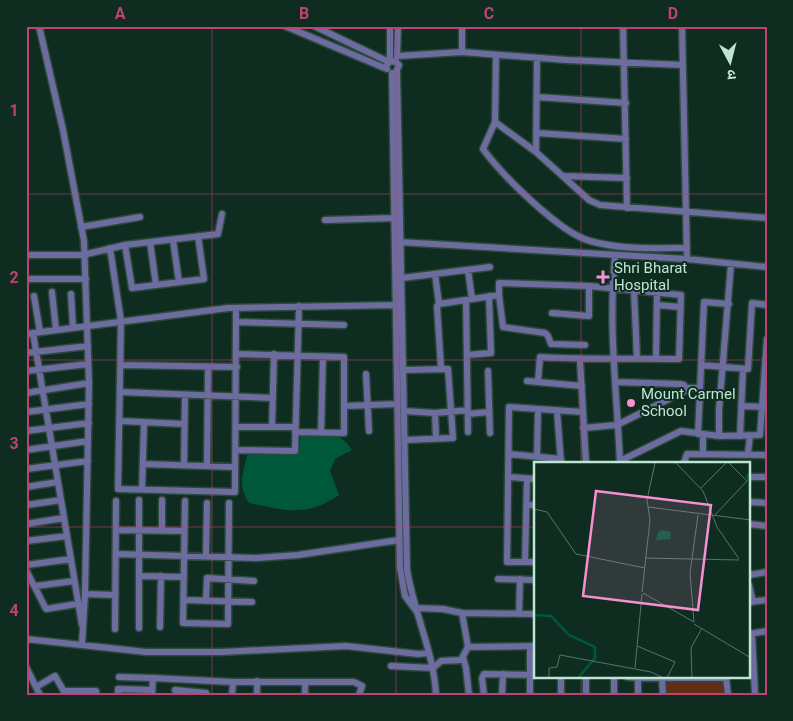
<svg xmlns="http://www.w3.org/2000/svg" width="793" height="721" font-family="Roboto,'Noto Sans Devanagari',sans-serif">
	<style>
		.green { fill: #622d15 }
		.water { fill: #00583b }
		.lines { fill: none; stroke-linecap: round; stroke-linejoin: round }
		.minor-casing { stroke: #2b4a3c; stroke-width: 9 }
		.minor { stroke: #6c6c9e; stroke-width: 6 }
		.grid { fill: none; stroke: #c14173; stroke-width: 1; stroke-opacity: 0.55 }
		.poi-dot { fill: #f690d0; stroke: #0f2c20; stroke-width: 2 }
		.labels { text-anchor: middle; stroke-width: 4; stroke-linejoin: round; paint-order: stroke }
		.poi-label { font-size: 15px; fill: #bce6d1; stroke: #0f2c20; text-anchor: start }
		.inset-river { fill: none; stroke: #00583b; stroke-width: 2.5 }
		.inset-road { fill: none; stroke: #547667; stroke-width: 1 }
		.view { fill: #f690d0; fill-opacity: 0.15; stroke: #f690d0; stroke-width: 2.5 }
		.inset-edge { fill: none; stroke: #bce6d1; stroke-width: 2.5 }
		.neatline { fill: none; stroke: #c14173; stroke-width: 2 }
		.grid-label { font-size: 16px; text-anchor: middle; font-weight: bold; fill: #c14173 }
	</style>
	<rect width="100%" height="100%" fill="#0f2c20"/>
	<!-- green -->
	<path class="green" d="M726,677L728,695H663L662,678Z"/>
	<!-- water -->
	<path class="water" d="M301,434C324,435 339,429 352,450L335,459L330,471L339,495C305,518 286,510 249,503C237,485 243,475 247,455C262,451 288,456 299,449Z"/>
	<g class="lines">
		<defs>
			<path id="minor" d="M39,26L63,130L84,241L89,383L85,594L82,644
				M285,26L387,69
				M314,26L389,62
				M462,26V52
				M623,26L627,208
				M682,26L687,259
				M398,56L462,52L567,60L683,65
				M496,56L495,122L483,149C502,175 560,233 590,241C622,250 655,248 687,248
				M397,57L398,26
				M390,61L396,62L399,65L396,72
				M387,65L390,61V26
				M397,71L407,569C413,611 434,652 436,695
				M392,73L400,568L405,596L417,612
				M537,97L626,103
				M495,122L536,152L589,200L600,205L767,218
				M537,133L626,139
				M536,152L537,58
				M563,176L627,178
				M325,220L395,218
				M81,227L140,217
				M173,240L179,282
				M150,242L156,285
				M399,242L687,259L767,267
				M125,245L132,288L204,279L198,236
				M110,248L121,321L118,489L235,492L236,308
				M26,255H83L125,245L218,234L222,214
				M615,257C608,326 617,394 620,463
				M468,270L472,299
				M435,274L439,304L437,306L441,368
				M402,278L490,267
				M26,279H86
				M634,291L637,358
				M52,292L56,330
				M71,294L73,328
				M499,295L503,327L545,333L548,336L551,344L585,345
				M34,296L40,332
				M466,300L468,432
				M439,304L499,295V283L589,286V316L552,313
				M657,305L680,307
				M236,322L344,325
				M33,333L82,625
				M26,334L228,308L398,305
				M26,353L88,346
				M236,354L344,357V433L295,432
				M467,355L491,353L489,296
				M656,358L657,293
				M580,360L586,463
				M122,365L237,367
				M701,365L748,369L752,303L767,305
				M404,370L448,369L453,438L405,440
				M26,371L88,364
				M488,371L490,433
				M366,374L369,431
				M527,381L582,386
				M538,381L540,357C586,360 633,358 679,359L681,295L589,286
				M685,388H700
				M121,392L273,398
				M26,393L89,383
				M345,406L397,404
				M741,406L766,407
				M404,411L435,413L468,410
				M557,411L561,463
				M26,412L89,404
				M435,413L436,438
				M468,414L489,412
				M120,421L184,424
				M236,427H295
				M272,427L274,354
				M583,428L617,425L685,391L684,385L680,384L615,382
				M26,431L89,423
				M321,432L323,357
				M698,434L704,302L729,304
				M703,434V453
				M719,436V410L731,264
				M740,436L743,369
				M26,450L88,441
				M236,450L295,451L299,306
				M748,453L750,436
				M509,454L561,459
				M537,457L538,409
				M620,461L681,431L719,436L760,435L767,339
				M684,463L687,454L767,455
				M143,464L235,467
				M184,465L185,395
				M207,465L208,367
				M26,469L88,461
				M509,477L536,479
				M749,477H767
				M26,487L58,482
				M142,489L144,423
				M185,501L183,623L228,624L229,503
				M749,502L767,503
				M26,505L61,500
				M527,505H536
				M26,524L64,518
				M749,524L767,526
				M117,530L184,531
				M162,531V500
				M26,541L67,536
				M116,554L256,558L298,555L399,540
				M206,555L207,503
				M525,562L527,479
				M536,562H507L509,407L583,412
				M26,565L71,559
				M26,570L46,609L77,604
				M749,575L767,572
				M139,576L184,577
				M498,579L536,580
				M749,585L753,602
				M36,586L74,581
				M85,594L115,595
				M184,600L252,602
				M206,601L207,578L254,581
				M749,602L767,600
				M416,608L443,609L462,613L468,647L536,646
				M462,613L536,614
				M519,614L520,579
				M160,627L161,576
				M139,628V500
				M115,629L116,501
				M749,634L767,631
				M752,634L755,695
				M26,639L146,652H221L346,646L418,654L428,653
				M463,657L466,668L469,695
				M391,666L433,668L441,661L461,660L468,647
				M26,667L40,695
				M119,677L153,678
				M627,677L638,678V695
				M726,677L728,695
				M638,678H726
				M662,678L663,695
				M257,681V695
				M233,682H354L362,686L359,695
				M36,687L55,676L66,695
				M175,690L206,693
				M64,691H96V695
				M118,695V689L152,690
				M152,695L153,678L233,682L232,695
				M305,695V682
				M484,695L482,678L484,674L536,675
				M502,695L503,674
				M530,695V646
				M561,695V677
				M586,695V677
				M614,695V677"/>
		</defs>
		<!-- minor casing -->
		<use href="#minor" class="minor-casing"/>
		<!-- minor -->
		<use href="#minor" class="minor"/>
	</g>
	<!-- grid -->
	<path class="grid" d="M212,26V695M396,26V695M581,26V463M26,194H767M26,360H767M26,527H536M749,527H767M581,677V695"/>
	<!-- markers -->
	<g class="poi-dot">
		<path d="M600.5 269.5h5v5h5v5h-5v5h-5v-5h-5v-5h5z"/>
		<circle cx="631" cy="403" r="5"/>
	</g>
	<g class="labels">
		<!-- poi labels -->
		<g class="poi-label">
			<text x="614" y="273">Shri Bharat<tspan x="614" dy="17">Hospital</tspan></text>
			<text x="641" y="399">Mount Carmel<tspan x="641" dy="17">School</tspan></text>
		</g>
	</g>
	<!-- overview -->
	<g transform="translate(534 462)">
		<rect width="216" height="216" fill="#0f2c20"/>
		<path d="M128,68L137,70L136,77L122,78L124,70Z" fill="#00583b"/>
		<path class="inset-river" d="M217,8L213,15L217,21M0,153L17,154L35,173L61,185V196L44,216"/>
		<path class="inset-road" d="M142,1L169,29L183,65L205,97M167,26L192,1M114,45L217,58M0,47L13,50L42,92L111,106M180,54L213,19L195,1M111,96L205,98M108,130L116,58L113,38L121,1M109,131L160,160M160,160L156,111L164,53M160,162L217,196M103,184L141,200L133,216M101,206L108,132M15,216V206L23,205L26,193L117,210L130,216M158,216L157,186L168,166"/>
		<path class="view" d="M62,29L177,43L164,148L49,134Z"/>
		<rect width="216" height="216" class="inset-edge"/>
	</g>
	<!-- border -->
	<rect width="793" height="721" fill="none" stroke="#0f2c20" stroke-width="55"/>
	<!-- north arrow -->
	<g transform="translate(730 62) rotate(173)" stroke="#0f2c20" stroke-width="4" paint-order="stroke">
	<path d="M0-4L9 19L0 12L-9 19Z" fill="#bce6d1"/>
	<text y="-8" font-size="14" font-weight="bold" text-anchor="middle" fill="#bce6d1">उ</text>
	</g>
	<rect x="28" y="28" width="738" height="666" class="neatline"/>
	<g class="grid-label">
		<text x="120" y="19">A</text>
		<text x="304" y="19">B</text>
		<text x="489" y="19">C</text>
		<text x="673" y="19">D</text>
		<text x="14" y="116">1</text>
		<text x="14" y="283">2</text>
		<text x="14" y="449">3</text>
		<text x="14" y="616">4</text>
	</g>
</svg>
